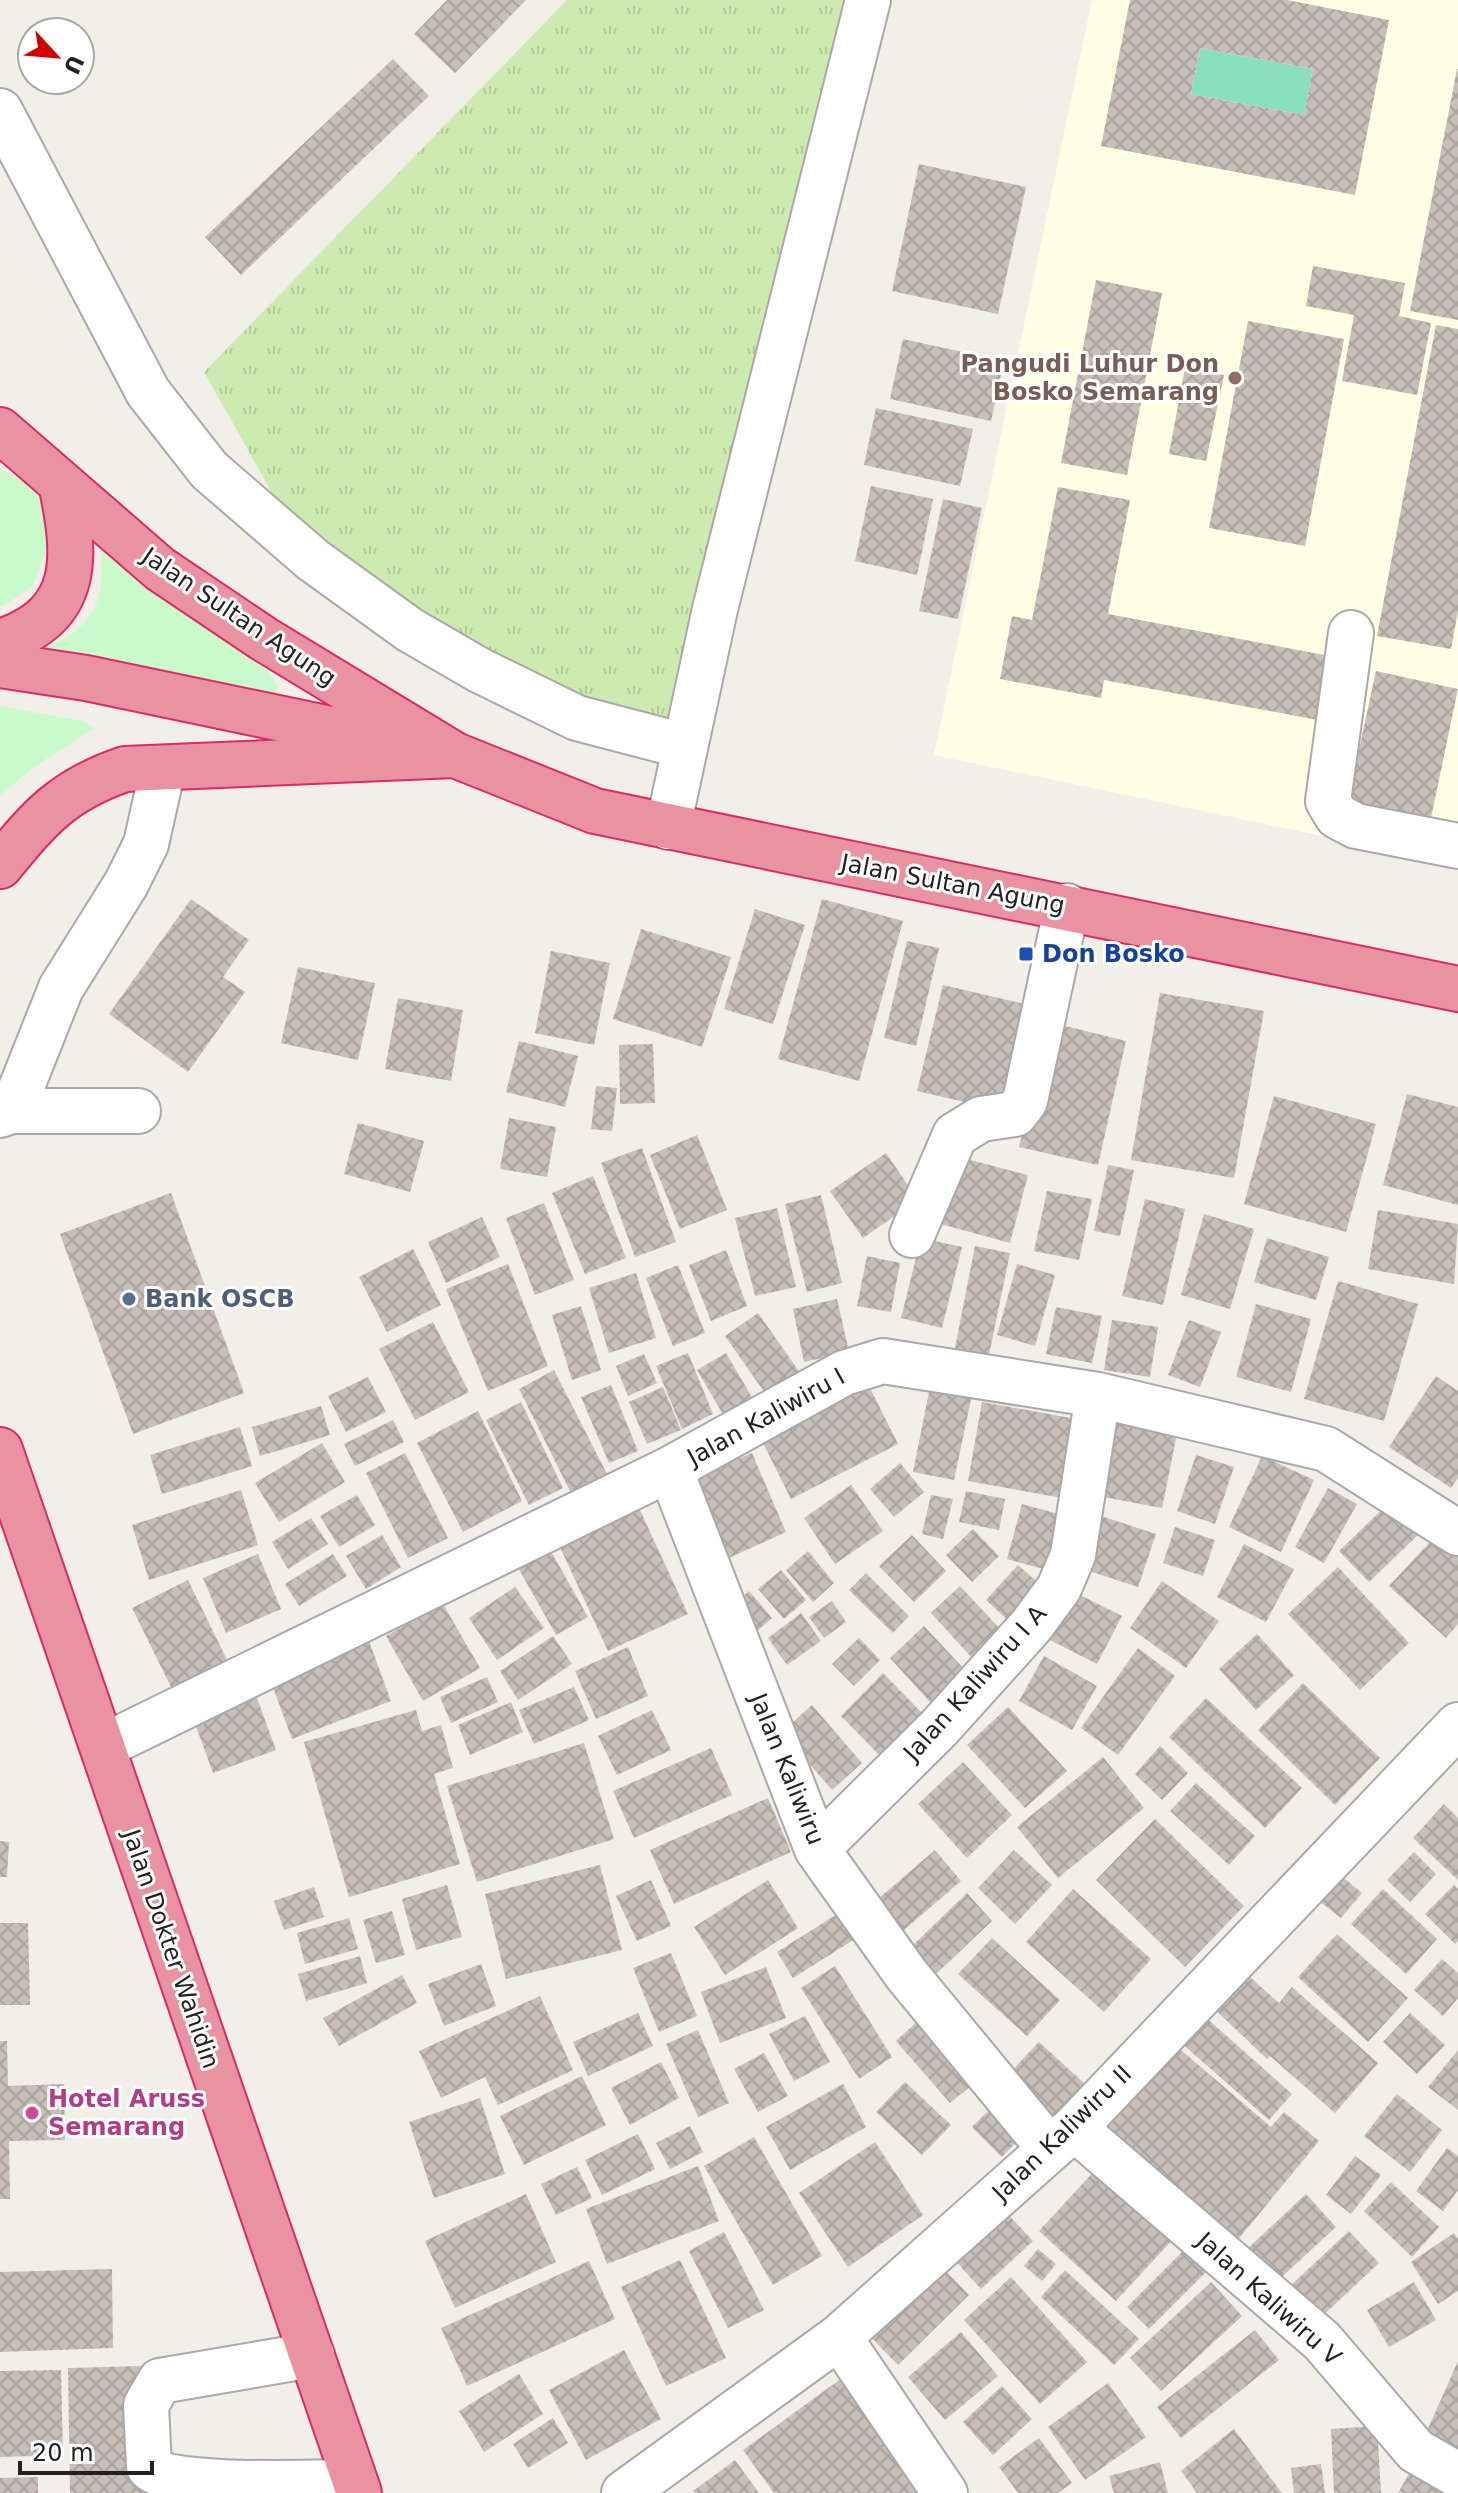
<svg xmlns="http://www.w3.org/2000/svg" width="1458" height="2493" font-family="'DejaVu Sans',sans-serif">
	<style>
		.education { fill: #ffffe5 }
		.grass { fill: url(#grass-tufts) }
		.park { fill: #c8facc }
		.pitch { fill: #88e0be }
		.building { fill: url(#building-cross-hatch); fill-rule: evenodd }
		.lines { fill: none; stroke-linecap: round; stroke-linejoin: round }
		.minor-casing { stroke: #a9a9a9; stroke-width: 48 }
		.highway-casing { stroke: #dc2a67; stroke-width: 48 }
		.minor { stroke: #fff; stroke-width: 44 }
		.highway { stroke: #e892a2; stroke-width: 44 }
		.education-dot { fill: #8d6e63; stroke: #fff; stroke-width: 3 }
		.transit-dot { fill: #1a4fb4; stroke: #fff; stroke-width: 3 }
		.service-dot { fill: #5c6f8a; stroke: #fff; stroke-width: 3 }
		.hotel-dot { fill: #d1479c; stroke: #fff; stroke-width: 3 }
		.labels { text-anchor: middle; stroke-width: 6; stroke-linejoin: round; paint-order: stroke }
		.education-label { font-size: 24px; font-weight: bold; fill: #785e54; stroke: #fff; text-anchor: end }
		.street-label { font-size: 24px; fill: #222; stroke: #fff }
		.transit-label { font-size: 24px; font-weight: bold; fill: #164399; stroke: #fff; text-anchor: start }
		.service-label { font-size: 24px; font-weight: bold; fill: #4e5e75; stroke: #fff; text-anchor: start }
		.hotel-label { font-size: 24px; font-weight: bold; fill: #b23c85; stroke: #fff; text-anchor: start }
	</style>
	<defs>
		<pattern id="grass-tufts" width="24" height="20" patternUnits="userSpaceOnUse" patternTransform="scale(2)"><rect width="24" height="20" fill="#cdebb0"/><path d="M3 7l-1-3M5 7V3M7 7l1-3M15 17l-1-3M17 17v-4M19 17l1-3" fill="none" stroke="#b0c997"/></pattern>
		<pattern id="building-cross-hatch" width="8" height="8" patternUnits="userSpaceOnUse" patternTransform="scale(2)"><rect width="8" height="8" fill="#c7bfb8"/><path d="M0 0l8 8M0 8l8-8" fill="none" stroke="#aba49e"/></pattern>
	</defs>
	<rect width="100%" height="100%" fill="#f2efe9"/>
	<!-- education -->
	<path class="education" d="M1092,0H1458V864L934,755Z"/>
	<!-- grass -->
	<path class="grass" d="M567,0H854L673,727L473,660L290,525L204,372Z"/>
	<!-- park -->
	<path class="park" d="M0,468L24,481L42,500L48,545L33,586L3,606H0Z
		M100,547L270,673L279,688L268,697L47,647C96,627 107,596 100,547Z
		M0,706L83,721L94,728L31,769L0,796Z"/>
	<!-- pitch -->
	<path class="pitch" d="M1200,48L1313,69L1304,115L1191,94Z"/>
	<!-- building -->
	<path class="building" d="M447,0H526L455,73L414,34Z
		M1130,0H1287L1389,20L1355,195L1101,146ZM1200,48L1313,69L1304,115L1191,94Z
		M393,59L429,96L241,275L205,237Z
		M1457,69H1458V320L1410,311Z
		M919,164L1026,187L998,314L892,291Z
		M1313,266L1405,283L1399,316L1431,323L1417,395L1342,381L1354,315L1306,306Z
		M1096,280L1162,293L1127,475L1061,463Z
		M1248,321L1344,339L1305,546L1209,528Z
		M1436,325L1458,329V611L1451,649L1377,636Z
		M903,339L1004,361L991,421L890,399Z
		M1185,368L1224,375L1206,461L1169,454Z
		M876,408L973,429L960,486L864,465Z
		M871,486L933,499L917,575L855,561Z
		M1058,487L1130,500L1108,614L1335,657L1323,721L1104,680L1101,698L1000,679L1012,616L1032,620Z
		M943,499L982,508L958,619L919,611Z
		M1376,671L1458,689L1428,832L1345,814Z
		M191,899L249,940L223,977L245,992L188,1072L109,1014Z
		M822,899L903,921L859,1081L778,1059Z
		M755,909L805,925L773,1024L724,1009Z
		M641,929L731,957L702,1047L613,1019Z
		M907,941L939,948L916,1046L884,1038Z
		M551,951L610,963L594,1045L535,1033Z
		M298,967L375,983L358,1060L281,1043Z
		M943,985L1029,1005L1004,1111L917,1091Z
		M1160,993L1264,1011L1234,1178L1131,1160Z
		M398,998L463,1010L451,1081L385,1069Z
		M1049,1022L1126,1041L1098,1165L1019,1147Z
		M519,1041L578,1056L565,1107L506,1092Z
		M653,1044L655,1103L620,1104L619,1045Z
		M596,1086L617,1088L612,1131L591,1129Z
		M1407,1094L1458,1107V1205L1383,1185Z
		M1274,1096L1376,1124L1346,1232L1244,1204Z
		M509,1118L556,1127L547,1177L500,1169Z
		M358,1123L424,1141L410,1192L344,1174Z
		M697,1135L727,1210L680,1229L650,1155Z
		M642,1148L676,1242L635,1257L601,1163Z
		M886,1153L918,1200L863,1238L830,1191Z
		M955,1156L1028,1175L1010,1243L937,1223Z
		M1108,1165L1134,1170L1120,1236L1094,1231Z
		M593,1176L626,1258L585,1274L552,1193Z
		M1047,1191L1092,1199L1079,1260L1034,1251Z
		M171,1193L244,1393L133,1434L60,1234Z
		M821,1195L842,1283L807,1292L785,1204Z
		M1145,1199L1185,1209L1163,1305L1122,1296Z
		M544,1203L574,1280L535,1295L506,1218Z
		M777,1208L796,1287L755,1296L735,1218Z
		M1378,1210L1458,1224L1454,1284L1368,1269Z
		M1204,1214L1254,1229L1230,1309L1181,1295Z
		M482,1217L500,1257L446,1283L428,1242Z
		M921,1238L962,1247L942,1328L901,1318Z
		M1267,1238L1329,1257L1316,1300L1254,1282Z
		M975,1246L1010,1253L988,1360L954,1353Z
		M413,1249L441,1305L387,1332L359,1277Z
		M726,1250L747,1306L711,1321L689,1265Z
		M867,1256L900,1263L891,1312L857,1306Z
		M508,1264L548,1366L488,1391L446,1289Z
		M1017,1264L1055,1275L1035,1346L997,1335Z
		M678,1265L705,1333L673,1346L646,1278Z
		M636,1273L656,1338L609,1353L589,1288Z
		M1338,1281L1418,1304L1384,1421L1304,1399Z
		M837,1299L849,1352L804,1362L793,1309Z
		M1256,1304L1311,1319L1291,1392L1236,1377Z
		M581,1306L601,1370L572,1380L552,1315Z
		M1056,1307L1102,1316L1092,1363L1046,1354Z
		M758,1313L803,1377L770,1400L725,1336Z
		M1112,1320L1158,1327L1150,1377L1104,1370Z
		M1189,1320L1221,1332L1200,1387L1168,1375Z
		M433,1322L469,1392L415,1420L379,1349Z
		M688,1353L713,1414L682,1429L656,1366Z
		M726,1353L753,1399L724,1416L697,1370Z
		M644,1354L657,1383L628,1396L616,1366Z
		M554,1370L607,1474L571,1493L519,1389Z
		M1436,1376L1458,1391V1478L1451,1488L1389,1447Z
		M368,1377L386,1412L346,1432L328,1396Z
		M931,1382L973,1390L954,1480L913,1472Z
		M611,1385L638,1451L609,1463L581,1397Z
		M869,1386L898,1444L791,1499L762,1441Z
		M663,1387L681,1430L647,1444L629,1402Z
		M521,1402L563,1488L529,1505L486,1420Z
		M982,1402L1082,1420L1068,1499L968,1481Z
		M321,1406L330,1435L260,1456L252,1427Z
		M478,1411L522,1501L463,1532L417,1443Z
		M393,1420L404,1442L355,1466L344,1444Z
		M1103,1420L1177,1434L1162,1508L1088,1494Z
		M240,1427L252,1466L162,1494L150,1455Z
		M322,1443L345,1482L279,1522L255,1483Z
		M405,1453L448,1538L408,1558L366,1473Z
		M752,1453L786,1532L720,1562L685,1482Z
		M1196,1455L1234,1467L1215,1524L1177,1511Z
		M1262,1456L1314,1480L1281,1552L1229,1527Z
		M900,1463L924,1492L894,1517L870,1489Z
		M851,1485L883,1531L835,1564L804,1518Z
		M1328,1488L1357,1504L1324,1563L1295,1547Z
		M241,1490L258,1545L149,1580L132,1525Z
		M966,1491L1005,1499L999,1530L959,1522Z
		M357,1495L375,1525L339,1547L320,1516Z
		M931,1495L953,1499L943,1539L922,1534Z
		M1392,1500L1422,1531L1369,1582L1339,1551Z
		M1022,1504L1062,1515L1047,1570L1007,1559Z
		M639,1508L688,1614L608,1651L559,1545Z
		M1098,1515L1156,1534L1138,1587L1080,1568Z
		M311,1518L328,1544L288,1569L272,1542Z
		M1175,1527L1215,1540L1203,1576L1163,1563Z
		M973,1529L999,1556L972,1582L946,1555Z
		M1441,1530L1458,1545V1624L1446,1638L1389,1586Z
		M382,1535L401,1567L366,1589L346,1556Z
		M912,1535L946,1571L914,1602L879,1566Z
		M544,1539L588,1617L556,1635L512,1557Z
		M1244,1544L1294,1569L1266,1622L1217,1597Z
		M808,1551L834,1583L813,1602L786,1570Z
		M258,1554L281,1609L226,1633L203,1578Z
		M333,1554L347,1576L299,1606L285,1584Z
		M1018,1565L1043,1587L1011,1623L986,1600Z
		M1338,1567L1409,1643L1360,1690L1288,1614Z
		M781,1570L806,1600L784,1619L758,1589Z
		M866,1573L909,1616L893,1633L849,1590Z
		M188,1580L231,1668L175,1695L132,1608Z
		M1162,1581L1219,1621L1186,1668L1130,1628Z
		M960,1586L1002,1631L973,1659L931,1613Z
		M515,1587L544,1628L497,1660L469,1618Z
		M749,1591L772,1618L755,1633L732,1606Z
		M1072,1591L1122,1616L1097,1664L1048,1639Z
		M832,1601L846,1622L824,1638L809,1617Z
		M443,1604L480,1668L423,1701L386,1636Z
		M801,1613L821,1641L787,1665L768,1638Z
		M924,1626L965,1670L930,1702L890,1658Z
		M366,1633L391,1701L292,1739L267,1671Z
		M1257,1634L1294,1675L1256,1710L1219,1669Z
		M553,1636L572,1664L518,1700L500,1671Z
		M859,1638L880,1660L854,1686L832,1664Z
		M628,1647L648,1696L596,1719L575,1671Z
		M1138,1648L1175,1676L1118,1755L1081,1728Z
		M1044,1656L1097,1686L1072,1730L1019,1701Z
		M883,1673L926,1717L883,1759L841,1716Z
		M487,1677L498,1702L451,1723L440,1697Z
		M1303,1683L1380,1758L1335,1805L1258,1730Z
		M574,1687L589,1720L534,1744L519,1710Z
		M254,1690L276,1750L213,1773L191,1713Z
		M1206,1698L1302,1788L1265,1828L1169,1737Z
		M511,1702L523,1732L470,1755L458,1725Z
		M812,1705L862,1763L832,1790L782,1732Z
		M1008,1707L1067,1771L1025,1808L967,1745Z
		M416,1710L422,1731L441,1725L453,1768L434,1774L460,1864L349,1897L304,1742Z
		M652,1710L671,1750L617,1775L598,1736Z
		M584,1743L614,1839L477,1882L447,1786Z
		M1160,1746L1188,1773L1162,1800L1135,1774Z
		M711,1748L732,1795L634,1838L613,1791Z
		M1103,1757L1144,1808L1058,1878L1017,1827Z
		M963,1762L1012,1815L967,1858L918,1804Z
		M1196,1783L1255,1836L1229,1865L1170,1811Z
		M768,1798L791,1852L674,1904L650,1850Z
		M1444,1804L1458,1818V1880L1413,1838Z
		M1155,1819L1244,1906L1185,1967L1096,1880Z
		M0,1841L9,1842L7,1877H0Z
		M935,1850L961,1881L904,1930L878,1899Z
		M1014,1850L1052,1885L1015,1924L978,1888Z
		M1414,1852L1436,1874L1410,1902L1387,1880Z
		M600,1865L622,1950L506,1979L485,1894Z
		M1340,1875L1362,1893L1341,1918L1319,1901Z
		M651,1880L671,1926L637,1941L616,1896Z
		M768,1880L798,1928L725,1975L694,1927Z
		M447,1885L462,1937L416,1950L402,1899Z
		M1454,1885L1458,1889V1941L1455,1944L1425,1914Z
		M314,1887L324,1917L284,1930L274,1901Z
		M1073,1889L1151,1959L1104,2012L1026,1942Z
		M1383,1889L1437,1939L1406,1974L1351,1924Z
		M967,1893L992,1921L936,1974L911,1947Z
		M392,1911L405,1955L376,1963L363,1920Z
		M842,1911L858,1937L793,1978L777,1952Z
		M349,1918L358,1949L305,1964L297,1933Z
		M0,1923H28L30,2005H0Z
		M1337,1934L1408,1998L1368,2042L1298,1977Z
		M992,1938L1060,2000L1027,2036L958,1974Z
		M671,1953L697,2016L659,2032L633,1968Z
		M360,1956L367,1983L306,2001L298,1974Z
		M1442,1959L1458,1973V1998L1443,2016L1414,1990Z
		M481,1964L496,2006L444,2026L428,1984Z
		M835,1966L892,2057L859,2079L801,1988Z
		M766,1967L786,2018L720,2043L701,1992Z
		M1241,1969L1279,2003L1292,1987L1378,2063L1335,2113L1270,2056L1267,2059L1209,2004Z
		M402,1975L417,2003L339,2046L323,2018Z
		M540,1996L573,2070L498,2105L485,2077L441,2098L419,2051Z
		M638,2013L653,2046L588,2076L573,2042Z
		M1410,2013L1445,2045L1417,2074L1383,2042Z
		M1203,2015L1292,2094L1269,2120L1180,2042Z
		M805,2016L830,2062L794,2081L769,2034Z
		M918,2021L973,2084L950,2103L896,2041Z
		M698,2030L729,2103L698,2117L666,2044Z
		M1168,2039L1271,2127L1284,2112L1319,2141L1231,2248L1092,2130Z
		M0,2041H7L8,2086L64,2084L65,2140L9,2141L10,2199H0Z
		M1039,2042L1084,2083L1049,2121L1004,2079Z
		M1458,2050V2110L1428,2087Z
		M764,2053L788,2096L758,2112L734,2069Z
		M661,2062L679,2098L630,2125L611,2088Z
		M582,2076L606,2125L524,2165L500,2116Z
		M905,2082L951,2125L922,2155L876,2112Z
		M843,2084L866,2127L790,2170L766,2127Z
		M1397,2094L1442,2130L1410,2172L1364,2136Z
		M480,2098L505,2174L434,2198L409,2122Z
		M993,2106L1023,2135L1002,2157L972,2127Z
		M690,2126L703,2152L670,2169L656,2143Z
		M638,2134L655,2169L602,2195L585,2160Z
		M754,2137L822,2256L773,2285L704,2166Z
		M875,2142L923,2215L848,2267L799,2193Z
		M1447,2148L1458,2156V2190L1443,2211L1416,2191Z
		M1355,2156L1381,2175L1351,2214L1326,2195Z
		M698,2166L719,2221L607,2264L586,2209Z
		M577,2167L592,2198L556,2215L541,2184Z
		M1098,2167L1174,2238L1116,2301L1039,2231Z
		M1391,2182L1439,2227L1412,2257L1364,2211Z
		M526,2194L556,2262L455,2308L425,2241Z
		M1306,2194L1336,2227L1273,2285L1243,2253Z
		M1002,2208L1033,2241L981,2289L950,2255Z
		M1349,2231L1379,2263L1316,2322L1287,2289Z
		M724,2232L764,2310L728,2328L689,2251Z
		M1454,2233L1458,2239V2291L1438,2304L1411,2262Z
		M1188,2246L1210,2268L1149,2329L1127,2307Z
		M1038,2249L1056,2264L1042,2281L1024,2266Z
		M680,2260L726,2358L666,2386L621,2287Z
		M589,2261L615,2319L467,2386L441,2328Z
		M939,2264L969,2295L898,2365L868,2334Z
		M112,2269L113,2348L0,2352V2272Z
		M1065,2270L1139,2339L1114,2365L1041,2297Z
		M1011,2277L1087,2362L1040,2404L964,2320Z
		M1211,2282L1242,2316L1161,2391L1130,2358Z
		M1414,2282L1436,2320L1389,2347L1367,2310Z
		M1255,2330L1279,2360L1181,2438L1157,2407Z
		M961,2332L998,2376L945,2420L908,2377Z
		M624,2350L661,2419L586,2460L549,2390Z
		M1458,2361V2456L1423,2440Z
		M142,2366L144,2493H70L68,2368Z
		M61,2370L63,2455L0,2457V2371Z
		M853,2370L923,2493H774L743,2450Z
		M519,2374L543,2414L484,2452L459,2411Z
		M1108,2383L1146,2437L1085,2480L1048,2427Z
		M1002,2386L1032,2419L993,2455L963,2422Z
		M553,2418L568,2443L528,2468L513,2444Z
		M1377,2426L1381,2493H1334L1331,2429Z
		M1234,2429L1282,2493H1197L1181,2471Z
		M1039,2438L1072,2483L1058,2493H1018L999,2467Z
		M735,2460L759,2493H695L693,2491Z
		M1160,2462L1168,2493H1114L1109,2476Z
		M1321,2464L1325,2493H1294L1291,2468Z
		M1413,2467L1458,2493H1398Z
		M38,2477V2493H0V2478Z"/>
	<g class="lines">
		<defs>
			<path id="minor" d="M0,111L148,392L209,470L313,560L410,630L479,670L577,718L684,746
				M1351,633L1328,801L1337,816L1356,826L1458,846
				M668,827L715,609L868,0
				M12,1111L61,988L126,884L146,844L163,768
				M0,1115L12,1111H138
				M912,1235L955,1135L981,1119L1015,1114L1025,1101L1067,906
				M670,1469L817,1849L906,1974L1050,2149
				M104,1746L670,1469L844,1373L883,1361L1098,1395L1326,1449L1458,1533
				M817,1849L939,1728L1031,1626L1059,1588L1073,1555L1098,1395
				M1074,2128L1322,2341L1416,2451L1458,2475
				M839,2337L945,2493
				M312,2355L160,2381L146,2405L149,2467C164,2489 321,2482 355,2482
				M624,2493L839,2337L1074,2128L1458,1725"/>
			<path id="highway" d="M0,430L160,569L264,639L455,755L595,811L1458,989
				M0,642C83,615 76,555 61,483
				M0,665L86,678L393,742
				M0,866C40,817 63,790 125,769L455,755
				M0,1450L359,2493"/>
		</defs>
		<!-- minor casing -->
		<use href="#minor" class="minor-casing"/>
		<!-- highway casing -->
		<use href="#highway" class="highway-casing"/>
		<!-- minor -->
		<use href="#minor" class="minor"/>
		<!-- highway -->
		<use href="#highway" class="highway"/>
	</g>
	<!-- markers -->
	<circle class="education-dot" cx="1235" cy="378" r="8"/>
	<rect class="transit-dot" x="1018" y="946" width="16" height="16" rx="4"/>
	<circle class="service-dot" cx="129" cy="1299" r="8"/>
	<circle class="hotel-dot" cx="32" cy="2113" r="8"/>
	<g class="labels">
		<!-- education labels -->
		<g class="education-label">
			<text x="1219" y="372">Pangudi Luhur Don<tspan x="1219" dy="28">Bosko Semarang</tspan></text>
		</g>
		<!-- street labels -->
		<g class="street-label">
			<text transform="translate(239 617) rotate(34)" y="8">Jalan Sultan Agung</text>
			<text transform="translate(953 884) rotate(11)" y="8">Jalan Sultan Agung</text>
			<text transform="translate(766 1417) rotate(-29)" y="8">Jalan Kaliwiru I</text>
			<text transform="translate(975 1683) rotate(-48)" y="8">Jalan Kaliwiru I A</text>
			<text transform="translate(787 1769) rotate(68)" y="8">Jalan Kaliwiru</text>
			<text transform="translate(171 1949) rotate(71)" y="8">Jalan Dokter Wahidin</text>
			<text transform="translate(1062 2133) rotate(-44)" y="8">Jalan Kaliwiru II</text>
			<text transform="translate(1269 2299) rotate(42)" y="8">Jalan Kaliwiru V</text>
		</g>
		<!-- transit labels -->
		<g class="transit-label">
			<text x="1042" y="962">Don Bosko</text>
		</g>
		<!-- service labels -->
		<g class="service-label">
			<text x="145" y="1307">Bank OSCB</text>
		</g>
		<!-- hotel labels -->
		<g class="hotel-label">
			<text x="48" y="2107">Hotel Aruss<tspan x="48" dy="28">Semarang</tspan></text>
		</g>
	</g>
	<!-- north arrow -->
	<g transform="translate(56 56) rotate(116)"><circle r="38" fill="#ffffff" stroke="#a7a7a7" stroke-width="2"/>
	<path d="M0-6L14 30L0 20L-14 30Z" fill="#d40000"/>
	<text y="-12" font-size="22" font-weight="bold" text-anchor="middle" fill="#222222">U</text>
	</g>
	<!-- scale -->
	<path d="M20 2461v12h132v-12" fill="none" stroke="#222222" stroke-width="4"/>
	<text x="32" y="2461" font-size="24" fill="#222222" stroke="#ffffff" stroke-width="6" paint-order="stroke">20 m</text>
</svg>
